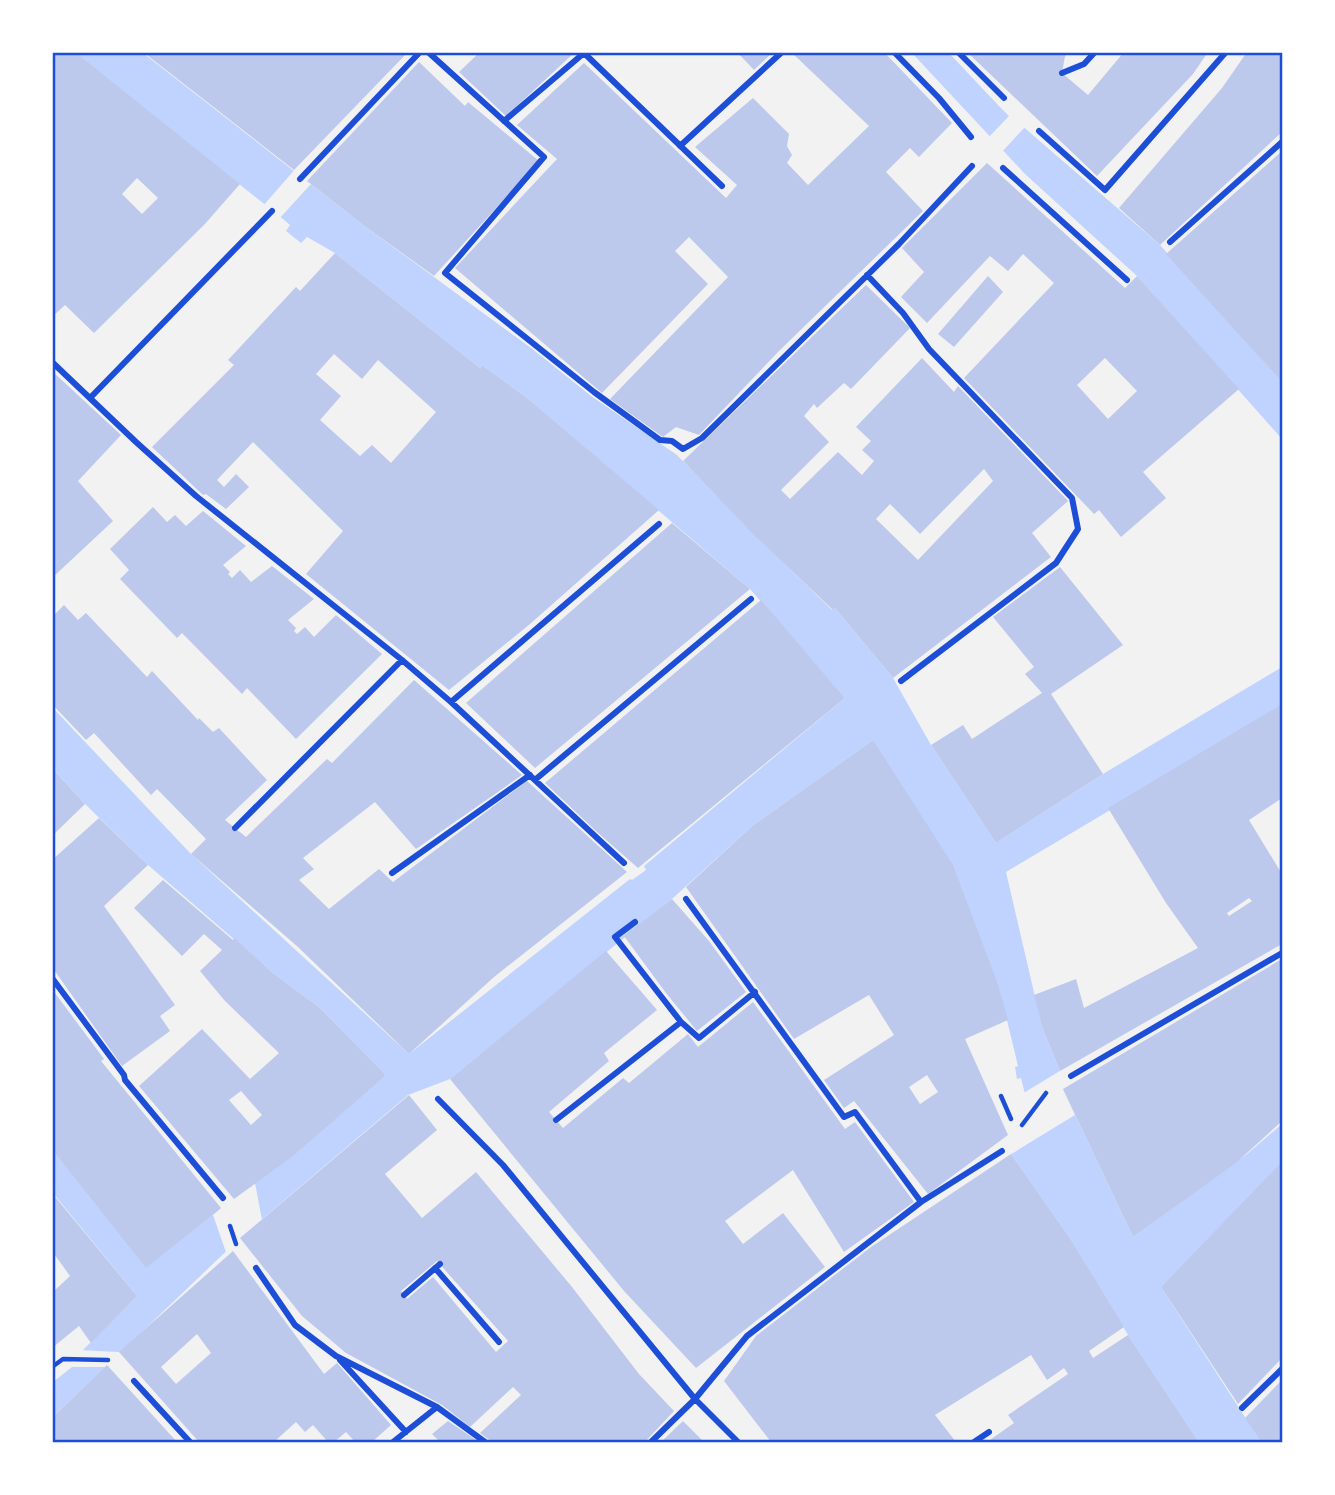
<svg xmlns="http://www.w3.org/2000/svg" width="1335" height="1495" font-family="'Golos Text',sans-serif">
	<style>
		.water { fill: #bfd3fe }
		.pier { fill: #f2f2f2 }
		.building { fill: #bdc9ec; fill-rule: evenodd }
		.lines { fill: none; stroke-linecap: round; stroke-linejoin: round }
		.path { stroke: #1d4ed8; stroke-width: 4.5 }
		.pedestrian { stroke: #1d4ed8; stroke-width: 6 }
		.neatline { fill: none; stroke: #1d4ed8; stroke-width: 2.5 }
	</style>
	<rect width="100%" height="100%" fill="#f2f2f2"/>
	<!-- water -->
	<path class="water" d="M75,53H143L363,225L531,348L591,396L677,455L754,534L832,610L835,608L893,678L931,745L996,843L1103,774L1282,667V708L1006,872L1042,1027L1060,1071L1063,1089L1133,1237L1247,1154L1282,1124V1165L1161,1287L1261,1442H1199L1128,1335L1070,1238L1011,1154L1036,1138L1021,1078L1017,1079L1015,1067L1018,1066L999,987L873,740L752,826L672,899L450,1079L408,1095L240,1238L53,1417V1380L137,1296L53,1193V1148L146,1267L386,1075L319,1007L273,973L148,865L85,804L53,769V708L191,854L409,1054L630,879L632,880L646,870L644,866L845,698L750,589L526,397L482,365L480,368L335,253L307,237L301,243L286,231L290,225L283,219Z
		M912,53H949L998,105L1160,245L1282,382V439L1137,276L1025,174Z"/>
	<!-- pier -->
	<path class="pier" d="M1001,102L1036,132L1033,134L1025,127L1001,153L1009,162L987,139L1009,116L998,105Z
		M297,167L310,178L308,181L311,184L278,220L262,207Z
		M1063,1069L1066,1087L1063,1089L1075,1115L1008,1156L1009,1151L1033,1137L1022,1094Z
		M255,1183L262,1220L241,1238L242,1241L227,1255L213,1215L221,1208L219,1205L231,1195L234,1198Z
		M78,1350L119,1352L121,1354L108,1367H72L53,1382L52,1375Z"/>
	<!-- building -->
	<path class="building" d="M52,52H75L240,184L204,225L94,333L65,305L52,317ZM137,178L158,198L142,214L122,194Z
		M143,52H408L294,170Z
		M480,52H575L506,116L459,72Z
		M737,52H773L754,70Z
		M791,52H884L952,123L919,157L910,148L886,172L923,211L779,351L699,435L676,427L663,437L610,399L728,277L689,237L675,251L708,284L602,393L455,268L557,159L517,125L584,63L726,198L737,185L695,147L753,98L789,134L787,146L792,155L787,163L808,185L869,126Z
		M967,52H1069L1065,56L1062,73L1088,95L1124,52H1208L1193,74L1097,176Z
		M1247,52H1282V132L1160,245L1119,208L1222,88Z
		M419,62L465,106L468,102L539,161L434,276L363,225L307,181Z
		M1282,151V382L1166,254Z
		M987,163L1125,288L1137,276L1239,389L1143,472L1166,498L1121,537L1099,510L1094,514L964,378L1054,283L1023,254L1008,271L990,256L927,323L901,297L924,272L902,248ZM1105,358L1137,391L1108,419L1077,385Z
		M335,253L480,368L482,365L526,397L659,510L530,624L449,690L306,574L343,531L253,442L217,480L224,487L236,474L249,487L226,509L206,494L203,495L152,447L234,365L228,360L296,287L300,291ZM334,354L362,379L378,360L436,412L391,463L372,445L360,456L320,420L341,396L316,374Z
		M988,276L1003,292L954,347L938,334Z
		M866,285L910,328L851,389L844,383L817,408L814,404L804,416L829,442L781,490L790,499L838,452L862,475L874,461L862,450L871,441L856,427L922,358L954,392L958,386L1068,501L1032,533L1051,557L893,678L835,608L833,610L753,534L683,461ZM984,469L993,481L918,560L876,519L890,504L920,534Z
		M52,371L121,435L78,481L113,521L52,578Z
		M153,507L167,522L175,515L186,526L203,511L246,546L223,565L230,572L228,574L232,578L240,570L251,582L272,566L314,599L288,620L296,628L294,631L297,634L305,627L314,637L336,615L382,654L296,739L247,688L242,694L182,633L177,638L120,579L129,570L110,549Z
		M672,523L750,589L535,768L466,703Z
		M1060,567L1123,645L1051,694L1103,774L996,843L931,745L963,725L972,739L1042,693L1025,674L1034,667L993,617Z
		M761,600L845,698L638,868L597,832L545,783Z
		M64,605L78,620L86,613L147,677L152,671L198,720L199,718L213,732L219,728L267,780L225,820L246,837L327,759L332,763L414,680L522,775L416,849L375,802L303,858L314,869L299,880L329,909L379,869L393,882L527,781L627,872L494,977L409,1054L298,947L191,854L206,839L157,789L151,795L94,733L86,740L52,704V617Z
		M1282,704V798L1249,820L1282,874V944L1060,1071L1042,1027L1034,995L1076,979L1084,1008L1198,948L1166,903L1108,808ZM1249,898L1252,901L1229,916L1227,913Z
		M873,740L953,865L999,987L1008,1020L965,1039L1008,1135L928,1194L854,1101L844,1108L824,1080L894,1035L869,995L794,1039L686,887L752,826ZM927,1075L938,1092L920,1104L909,1087Z
		M52,768L85,804L52,836Z
		M99,818L148,865L104,906L175,1005L160,1016L170,1031L122,1066L52,967V860Z
		M163,880L233,940L234,938L273,973L319,1007L386,1075L293,1156L234,1199L139,1086L202,1029L250,1079L279,1053L225,1001L200,971L222,950L204,934L182,956L134,908ZM241,1091L262,1115L251,1125L229,1100Z
		M672,899L709,941L746,992L697,1031L666,993L624,936Z
		M606,951L657,1010L604,1053L609,1061L549,1112L563,1128L623,1078L629,1083L688,1034L698,1047L753,1002L845,1129L855,1122L914,1202L844,1252L793,1170L725,1221L743,1244L783,1213L825,1267L696,1368L624,1291L450,1079Z
		M1282,959V1121L1236,1163L1133,1237L1063,1089Z
		M52,989L104,1059L101,1061L221,1208L146,1268L52,1149Z
		M409,1095L437,1130L385,1174L422,1218L476,1172L572,1287L639,1374L674,1411L645,1442H492L480,1433L521,1395L513,1387L470,1427L442,1405L346,1353L302,1316L240,1238ZM437,1261L508,1341L496,1352L433,1277L407,1299L401,1291Z
		M1011,1154L1070,1238L1124,1327L1089,1351L1093,1358L1128,1335L1199,1442H987L1014,1423L1008,1415L1068,1374L1064,1368L1047,1380L1031,1355L935,1415L956,1442H771L724,1381L756,1336L871,1247Z
		M1282,1162V1358L1238,1404L1161,1287Z
		M52,1193L137,1296L91,1343L79,1326L52,1348V1289L54,1291L70,1276L52,1251Z
		M233,1251L324,1374L337,1363L391,1425L372,1442H355L346,1432L334,1442H328L313,1425L305,1432L296,1422L274,1442H199L119,1352ZM197,1334L211,1353L176,1384L161,1367Z
		M107,1365L177,1442H52V1418Z
		M1282,1380V1442H1261L1245,1418Z
		M448,1421L479,1442H440L432,1434Z
		M683,1421L704,1442H661Z"/>
	<g class="lines">
		<!-- path -->
		<path class="path" d="M1001,1096L1011,1119
			M1022,1125L1046,1093
			M230,1226L236,1244
			M52,1367L63,1359L108,1360"/>
		<!-- pedestrian -->
		<path class="pedestrian" d="M428,52L544,157L445,273L594,392L660,440L672,441L683,449L702,438L899,244L972,166
			M894,52L939,98L971,137
			M958,52L1004,98
			M1062,73L1084,64L1095,52
			M504,121L584,53L722,186
			M1039,131L1105,190L1226,52
			M680,146L782,52
			M1003,168L1127,280
			M300,179L420,52
			M1170,242L1282,142
			M867,275L903,313L929,349L1072,498L1078,529L1056,563L901,681
			M52,362L136,442L196,496L402,660L451,702L624,863
			M90,398L272,211
			M451,702L659,524
			M536,779L751,599
			M235,828L402,660
			M392,873L530,775
			M686,899L844,1117L855,1112L921,1202
			M635,922L615,937L681,1022
			M52,978L124,1075L125,1080L223,1198
			M1071,1076L1282,953
			M438,1099L503,1165L695,1399L738,1442
			M556,1120L681,1022L699,1038L755,992
			M256,1268L295,1325L336,1356L437,1407L485,1442
			M435,1268L499,1342
			M404,1295L440,1264
			M340,1360L406,1432
			M134,1381L190,1442
			M1242,1408L1282,1369
			M393,1442L437,1407
			M651,1442L695,1399L747,1336L921,1202L1002,1151
			M974,1442L989,1432"/>
	</g>
	<!-- border -->
	<rect width="1335" height="1495" fill="none" stroke="#ffffff" stroke-width="108"/>
	<rect x="54" y="54" width="1227" height="1387" class="neatline"/>
</svg>
